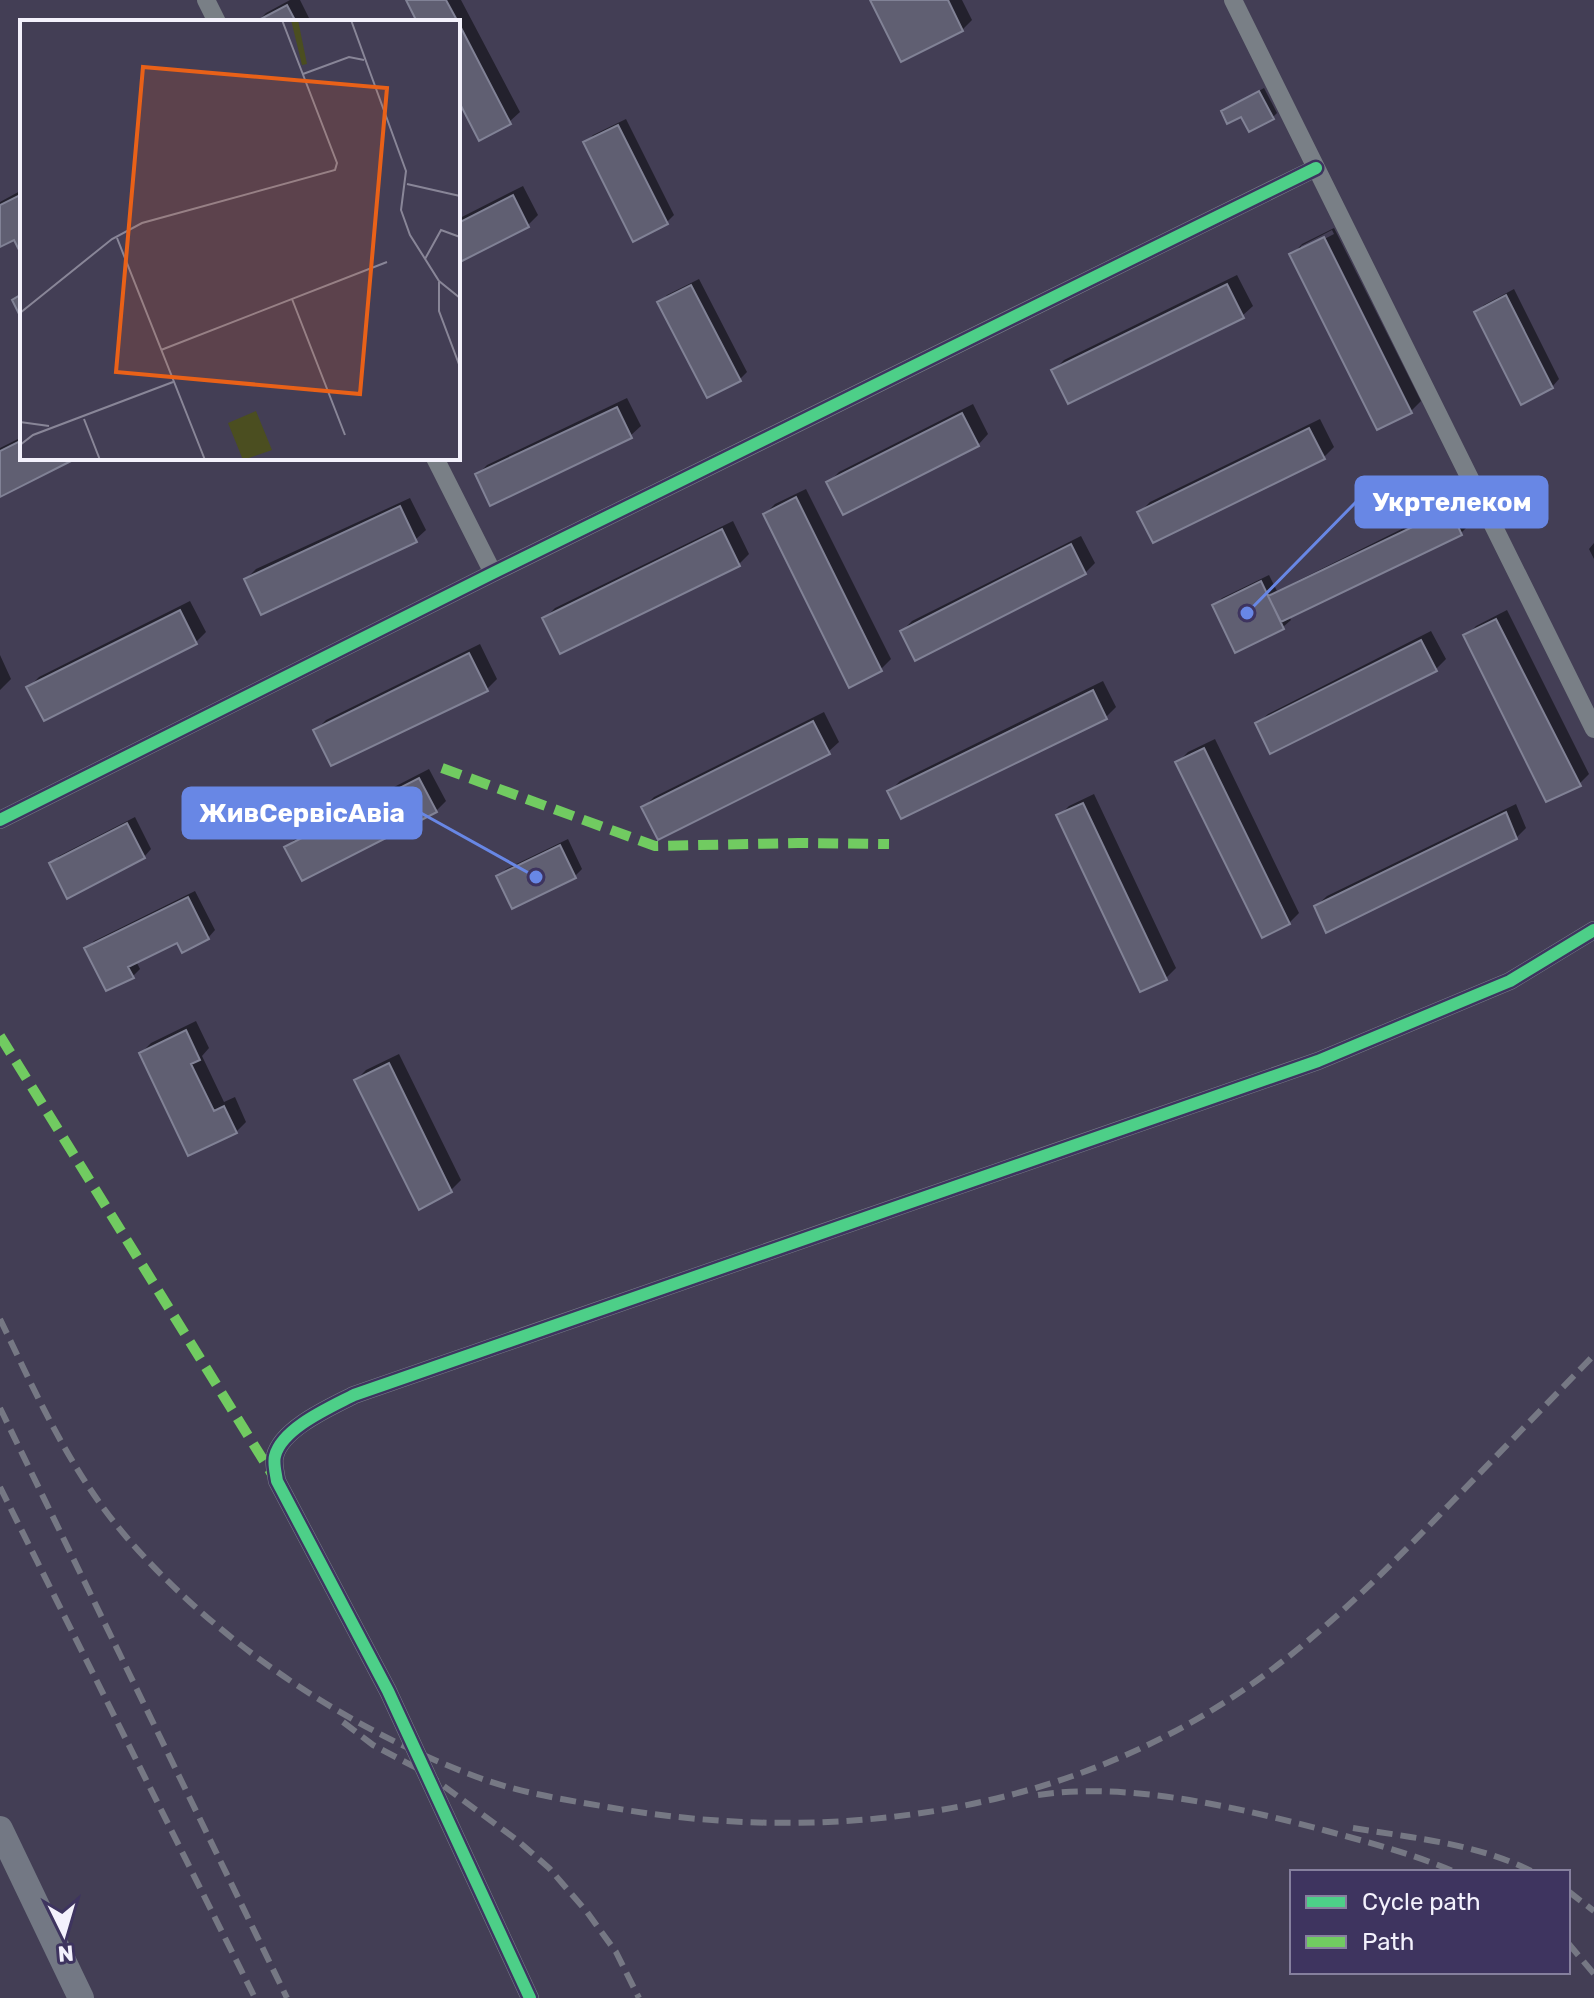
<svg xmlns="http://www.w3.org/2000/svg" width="1594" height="1998" font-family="Rubik,sans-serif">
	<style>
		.shadow { fill: #0007; fill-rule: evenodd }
		.building { fill: #605f72; stroke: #818296; stroke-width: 2 }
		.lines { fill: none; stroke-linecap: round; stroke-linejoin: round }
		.street { stroke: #797f86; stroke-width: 18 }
		.secondary { stroke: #737884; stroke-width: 26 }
		.rail { stroke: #767884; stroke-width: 6; stroke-dasharray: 16 8; stroke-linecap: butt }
		.quiet { stroke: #71cb61; stroke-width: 10; stroke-dasharray: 20 10; stroke-linecap: butt }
		.cycleway-casing { stroke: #3e345f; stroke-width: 17 }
		.cycleway { stroke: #4dcf88; stroke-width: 12 }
		.inset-road { fill: none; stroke: #898698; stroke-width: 2 }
		.view { fill: #e96118; fill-opacity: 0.15; stroke: #e96118; stroke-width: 4 }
		.inset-edge { fill: none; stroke: #f3f1fc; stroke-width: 4 }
		.leader { fill: none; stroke: #6887e5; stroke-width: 3 }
		.callout-dot { fill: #6887e5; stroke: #3e345f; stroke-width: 3 }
		.callout { fill: #6887e5; stroke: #6887e5; stroke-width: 3 }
		.callout-label { font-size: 26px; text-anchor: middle; font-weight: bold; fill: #fff }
	</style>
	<rect width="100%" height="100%" fill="#433e55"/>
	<!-- shadow -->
	<path class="shadow" d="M290,0H300L311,22H257L266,13Z
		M408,0H461L520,112L509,122L458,96V22H420Z
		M872,0H962L972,20L962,30Z
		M1264,88L1277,113L1273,117L1223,112Z
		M626,119L674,215L666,223L586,142L593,135Z
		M523,186L538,215L528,225L458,261V219Z
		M22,190V252L14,237L0,244V202Z
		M1334,228L1421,401L1411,411L1292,255L1302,244ZM1332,230L1334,234L1301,251V246Z
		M1237,275L1253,306L1242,316L1054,370L1064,360Z
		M699,279L747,372L740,379L660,303L667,295Z
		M1514,289L1559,379L1552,387L1477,312L1484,305Z
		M627,398L641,426L630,436L477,475L487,465Z
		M973,404L988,434L978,445L829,482L839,472Z
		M1320,419L1334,447L1324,457L1140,512L1150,502Z
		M22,437V458H72L0,494V448Z
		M806,489L891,659L880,670L765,514L775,504Z
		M410,498L426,530L415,540L246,579L256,569Z
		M1460,500L1471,523L1461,533L1289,616L1291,620L1283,627L1236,650L1215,605L1222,598L1269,575L1277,591Z
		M733,521L749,554L739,564L544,619L555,608Z
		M1081,536L1095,563L1085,573L902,631L912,621Z
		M1594,543V559L1589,549Z
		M190,601L206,632L196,642L29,687L39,677Z
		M1507,610L1589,774L1579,784L1466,636L1476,626Z
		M1431,631L1446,659L1436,669L1257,724L1268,714Z
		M480,644L497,679L487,689L316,730L326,720Z
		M0,655L11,679L0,690Z
		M1103,681L1116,707L1106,717L890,791L900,781Z
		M824,712L839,742L828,752L644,807L654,797Z
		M1215,739L1299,913L1289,923L1178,762L1188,752Z
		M429,769L446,801L436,811L287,847L297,837Z
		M1094,794L1176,968L1166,978L1059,816L1069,806Z
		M1516,804L1526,828L1516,838L1316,906L1327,896Z
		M135,817L151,849L144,857L51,864L59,856Z
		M568,839L582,869L575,876L498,877L506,869Z
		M195,891L215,930L208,938L178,940L136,961L140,969L133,976L87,949L94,941Z
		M196,1021L209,1048L202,1056L224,1102L235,1097L246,1122L236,1132L141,1053L151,1043Z
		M399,1054L461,1180L451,1190L420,1207L356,1080L366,1070Z"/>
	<!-- building -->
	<path class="building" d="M406,0H446L458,22H417Z
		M870,0H948L963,31L901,62Z
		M287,5L296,22H255Z
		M458,22L511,124L479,141L458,100Z
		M1259,91L1274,119L1249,132L1241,117L1227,124L1221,111Z
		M618,125L668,224L633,242L583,142Z
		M22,194V256L14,240L0,247V205Z
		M513,195L529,227L458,263V223Z
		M1324,237L1412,413L1377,430L1289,254Z
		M1227,284L1244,318L1068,404L1051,370Z
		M691,285L741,381L707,398L657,302Z
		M22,294V320L12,300Z
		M1506,295L1553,388L1521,405L1474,312Z
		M617,407L632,438L490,506L475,474Z
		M962,413L979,446L843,515L826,482Z
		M1309,428L1325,459L1153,543L1137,512Z
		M22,440V458H77L0,497V451Z
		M796,497L882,671L849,688L763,514Z
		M400,506L417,542L261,615L244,579Z
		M1450,509L1462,535L1281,622L1268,596Z
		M722,529L740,566L560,654L542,618Z
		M1071,544L1086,574L915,661L900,631Z
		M1261,581L1284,629L1235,653L1212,605Z
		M180,610L197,644L44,721L26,687Z
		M1496,619L1581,786L1546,802L1463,635Z
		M1421,640L1437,671L1270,754L1255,723Z
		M469,653L488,691L331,766L313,730Z
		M1093,690L1107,719L901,819L887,791Z
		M813,721L830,754L658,840L641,807Z
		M1204,748L1290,924L1262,938L1175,762Z
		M419,778L437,812L302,881L284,847Z
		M1083,803L1167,980L1140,992L1056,815Z
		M1506,812L1517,839L1326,933L1314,906Z
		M127,823L145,858L67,899L49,863Z
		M560,845L576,878L512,909L496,876Z
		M188,897L209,939L182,953L177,943L128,967L134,978L106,991L84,948Z
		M186,1030L200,1060L191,1064L214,1111L224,1106L237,1133L188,1156L139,1053Z
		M389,1063L452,1192L419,1210L354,1080Z"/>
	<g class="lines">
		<!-- street -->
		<path class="street" d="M206,0L217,22
			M1233,0L1594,729
			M435,458L493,573
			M0,820L493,573L1316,168
			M530,1998L388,1691L277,1481C276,1474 273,1463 275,1456C282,1428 331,1407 354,1395L1318,1061L1510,981L1594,930"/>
		<!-- secondary -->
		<path class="secondary" d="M0,1829L81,1998"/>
		<!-- rail -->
		<path class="rail" d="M0,1319C37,1396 72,1475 129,1540C220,1644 347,1729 477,1777C517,1792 560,1799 602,1806C805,1843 1023,1822 1204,1715C1299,1659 1374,1583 1450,1504C1498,1454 1546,1405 1594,1355
			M0,1408L287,1998
			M0,1487L255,1998
			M343,1722L373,1745L426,1773L517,1840L549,1868L587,1912L616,1952L639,1998
			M1038,1795C1128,1781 1240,1808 1327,1831C1371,1843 1413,1854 1455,1872
			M1353,1828C1414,1838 1479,1844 1533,1872
			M1568,1891L1594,1911
			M1568,1943L1594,1974"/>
		<!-- quiet -->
		<path class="quiet" d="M442,768L655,846L798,843L889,844
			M0,1036L272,1474"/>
		<defs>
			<path id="cycleway" d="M0,820L493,573L1316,168
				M530,1998L388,1691L277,1481C276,1474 273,1463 275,1456C282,1428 331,1407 354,1395L1318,1061L1510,981L1594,930"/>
		</defs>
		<!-- cycleway casing -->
		<use href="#cycleway" class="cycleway-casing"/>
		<!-- cycleway -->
		<use href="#cycleway" class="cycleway"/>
	</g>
	<!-- overview -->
	<g transform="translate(20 20)">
		<rect width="440" height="440" fill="#433e55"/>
		<path d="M271,0H278L287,44L282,45ZM236,391L252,430L223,440L208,403Z" fill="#4b4e20"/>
		<path class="inset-road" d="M331,0L386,151L381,190L390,215L419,261L440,278M283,54L329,37L344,40M387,164L440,176M97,218L185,440M405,239L421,210L440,217M419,262V291L440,347M272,279L325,415M0,293L92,219L122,203L315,150L317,143L262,0M141,330L367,242M64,399L80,440M0,402L29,406M0,425L13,415L153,362"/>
		<path class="view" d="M123,47L367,68L340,374L96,352Z"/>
		<rect width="440" height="440" class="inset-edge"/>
	</g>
	<!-- callouts -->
	<path class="leader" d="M1247 613L1356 502M536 877L421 813"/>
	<g class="callout-dot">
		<circle cx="1247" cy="613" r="8"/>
		<circle cx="536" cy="877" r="8"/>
	</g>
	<g class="callout">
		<rect x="1356" y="477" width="191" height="50" rx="8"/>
		<rect x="183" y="788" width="238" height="50" rx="8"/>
	</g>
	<g class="callout-label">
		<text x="1452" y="511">Укртелеком</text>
		<text x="302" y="822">ЖивСервісАвіа</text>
	</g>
	<!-- legend -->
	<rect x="1290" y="1870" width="280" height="104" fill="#3e345f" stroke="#86809e" stroke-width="2"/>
	<rect x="1306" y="1896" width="40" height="12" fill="#4dcf88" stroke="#86809e" stroke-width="2"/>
	<text x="1362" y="1910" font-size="24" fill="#f3f1fc">Cycle path</text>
	<rect x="1306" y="1936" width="40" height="12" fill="#71cb61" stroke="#86809e" stroke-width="2"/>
	<text x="1362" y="1950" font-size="24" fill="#f3f1fc">Path</text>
	<!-- north arrow -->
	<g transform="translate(64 1934) rotate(175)" stroke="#3e345f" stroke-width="6" paint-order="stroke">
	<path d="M0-6L14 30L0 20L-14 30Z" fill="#f3f1fc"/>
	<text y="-12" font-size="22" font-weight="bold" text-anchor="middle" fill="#f3f1fc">N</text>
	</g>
</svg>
